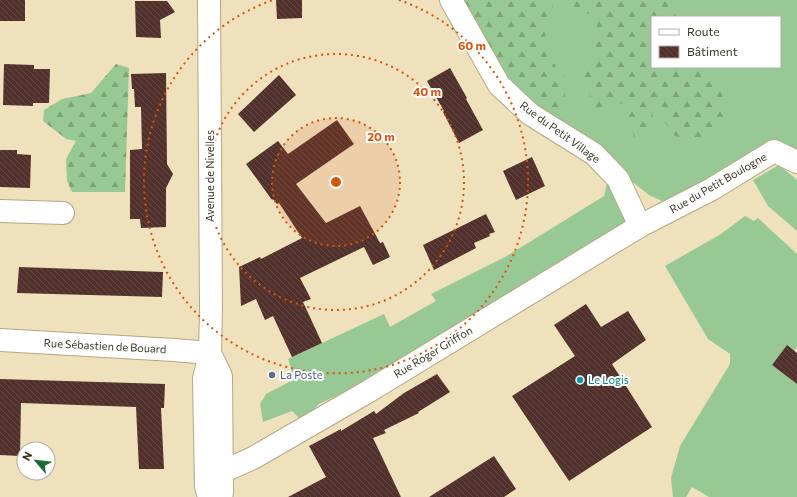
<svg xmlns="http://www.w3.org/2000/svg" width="797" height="497" font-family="Commissioner,sans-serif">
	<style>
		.grass { fill: #98c995; fill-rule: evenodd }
		.forest { fill: url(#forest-firs) }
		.building { fill: url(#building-back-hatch) }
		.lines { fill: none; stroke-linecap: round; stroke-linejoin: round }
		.minor-casing { stroke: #b5a785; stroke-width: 24 }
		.secondary-casing { stroke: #b5a785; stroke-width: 24 }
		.minor { stroke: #fff; stroke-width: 22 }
		.secondary { stroke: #fff; stroke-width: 22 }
		.ring { fill: none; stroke: #d7550f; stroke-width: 2; stroke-dasharray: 2 4 }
		.service-dot { fill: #5c6f8a; stroke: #fff; stroke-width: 1.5 }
		.culture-dot { fill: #0f9aa8; stroke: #fff; stroke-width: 1.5 }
		.labels { text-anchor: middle; stroke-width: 4; stroke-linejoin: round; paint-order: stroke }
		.street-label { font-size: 11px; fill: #3a3426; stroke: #fff }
		.service-label { font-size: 11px; fill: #4e5e75; stroke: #fff; text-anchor: start }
		.culture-label { font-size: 11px; fill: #0d838f; stroke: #fff; text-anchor: start }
		.centre { fill: #d7550f; stroke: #fff; stroke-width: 2 }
		.ring-label { font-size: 12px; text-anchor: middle; font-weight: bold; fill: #d7550f; stroke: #fff; stroke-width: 4; stroke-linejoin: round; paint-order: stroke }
	</style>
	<defs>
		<pattern id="forest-firs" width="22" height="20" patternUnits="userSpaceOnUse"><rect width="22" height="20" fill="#98c995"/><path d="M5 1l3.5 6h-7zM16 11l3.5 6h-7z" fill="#7da479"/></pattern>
		<pattern id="building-back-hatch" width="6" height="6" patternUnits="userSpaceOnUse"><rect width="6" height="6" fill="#52312c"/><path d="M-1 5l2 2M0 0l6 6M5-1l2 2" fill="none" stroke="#634742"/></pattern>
	</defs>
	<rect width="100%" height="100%" fill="#f0e1bd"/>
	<!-- grass -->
	<path class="grass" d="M458,0H797V150L680,198L664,202L649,195L558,123ZM652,17H780V67H652Z
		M779,165L797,180V231L768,206L753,180Z
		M607,183L629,216L625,229L405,364L319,404L305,419H300L292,411L263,422L260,404L266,394L293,380L291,368L288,359L384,314L390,327L436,301L431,294L505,257L604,196Z
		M745,216L754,221L758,218L797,254V347L794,351L787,346L772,365L797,384V497H709L692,487L686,497H673L671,478L680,446L730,364V354L708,339L665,266L721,234Z"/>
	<!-- forest -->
	<path class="forest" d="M458,0H673L670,7L677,17H652V67H710L731,116L693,142L673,135L654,105L651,129L634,137L624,103L594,108L584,77L594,54L598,17L554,1L542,48L568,82L558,123L529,101L489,59Z
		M116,64L129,68L125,192H72L67,181L66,159L76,141L66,139L43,121L44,110L62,99L91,93Z"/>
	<!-- building -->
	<path class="building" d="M0,0H25V21H0Z
		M276,0H302V18L277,19Z
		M135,1H167L175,12L160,20L161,38L136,37Z
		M4,64L34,65V69H50L49,103H33V106L3,105Z
		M450,68L467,98L466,99L483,130L459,143L443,112L444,111L427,81Z
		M166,73L167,164L173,174L166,188V227L141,228L140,219H130V150L142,149L141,107H135L134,89H132L131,74Z
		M279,75L296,95L254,132L238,114Z
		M337,120L354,144L296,184L326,223L360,206L380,243L383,242L390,257L373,265L364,247L300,278L311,299L303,302L322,343L292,357L273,316L265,320L256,299L241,306L239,267L260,257L261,259L302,238L279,203L277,204L273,199L272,200L246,164L278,141L288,154Z
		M0,150H17V154L31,155L30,188L0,187Z
		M532,157L545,186L516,200L503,171Z
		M486,214L495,232L489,234L490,236L474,243L476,248L434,270L423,245Z
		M19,267L163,272L162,297L17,293Z
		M586,304L601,327L628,311L646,340L612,364L652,427L569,481L512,396L575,356L554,325Z
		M787,345L797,353V384L772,365Z
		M437,374L450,392L418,412L419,413L384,430L386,433L373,438L401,497H288L326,477L309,446L341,429V431L374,411L376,414L404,393Z
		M0,379L165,384L164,408H161L164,469H139L136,407L21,403L20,456L0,455Z
		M494,456L516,489L504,497H429Z"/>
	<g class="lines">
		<defs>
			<path id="minor" d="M451,0L499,85L530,114L594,154L618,179L640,226
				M0,211L63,213
				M0,340L174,350L210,353
				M222,472L253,458L369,391L640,226L712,189L774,151L797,162"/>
			<path id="secondary" d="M210,353L221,376L222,493L220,497
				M209,497L206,486L204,379L210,353L211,309L209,0"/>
		</defs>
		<!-- minor casing -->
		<use href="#minor" class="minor-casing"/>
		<!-- secondary casing -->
		<use href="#secondary" class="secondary-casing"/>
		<!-- minor -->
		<use href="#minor" class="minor"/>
		<!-- secondary -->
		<use href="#secondary" class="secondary"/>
	</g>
	<!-- distance rings -->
	<circle cx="336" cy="182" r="64" fill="#d7550f" fill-opacity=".12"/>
	<g class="ring">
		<circle cx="336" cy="182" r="64"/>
		<circle cx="336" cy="182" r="128"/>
		<path d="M399 0A192 192 0 1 1 273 0"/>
	</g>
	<!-- markers -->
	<circle class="service-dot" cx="272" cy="375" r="4"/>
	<circle class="culture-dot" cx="580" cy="380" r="4"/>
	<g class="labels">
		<!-- street labels -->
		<g class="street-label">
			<text transform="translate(560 132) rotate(36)" y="4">Rue du Petit Village</text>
			<text transform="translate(210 176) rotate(-90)" y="4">Avenue de Nivelles</text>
			<text transform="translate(718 183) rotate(-30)" y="4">Rue du Petit Boulogne</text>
			<text transform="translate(105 346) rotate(3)" y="4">Rue Sébastien de Bouard</text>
			<text transform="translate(433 352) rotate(-31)" y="4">Rue Roger Griffon</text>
		</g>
		<!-- service labels -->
		<g class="service-label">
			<text x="280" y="379">La Poste</text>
		</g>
		<!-- culture labels -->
		<g class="culture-label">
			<text x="588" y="384">Le Logis</text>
		</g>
	</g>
	<circle cx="336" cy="182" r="6" class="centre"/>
	<g class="ring-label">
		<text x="472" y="50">60 m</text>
		<text x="427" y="96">40 m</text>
		<text x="381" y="141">20 m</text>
	</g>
	<!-- legend -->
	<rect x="651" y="16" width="130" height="52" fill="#ffffff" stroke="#b0aea8"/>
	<rect x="659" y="29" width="20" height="6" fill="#ffffff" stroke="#b0aea8"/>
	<text x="687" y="36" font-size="12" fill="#3a3426">Route</text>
	<rect x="659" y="46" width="20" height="12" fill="url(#building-back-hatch)" stroke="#b0aea8"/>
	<text x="687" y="56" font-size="12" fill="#3a3426">Bâtiment</text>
	<!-- north arrow -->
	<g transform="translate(36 461) rotate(298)"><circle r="19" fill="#ffffff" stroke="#b0aea8"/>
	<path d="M0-3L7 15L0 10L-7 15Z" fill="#1e6938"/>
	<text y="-6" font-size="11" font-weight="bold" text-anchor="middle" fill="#3a3426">N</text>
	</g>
</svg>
